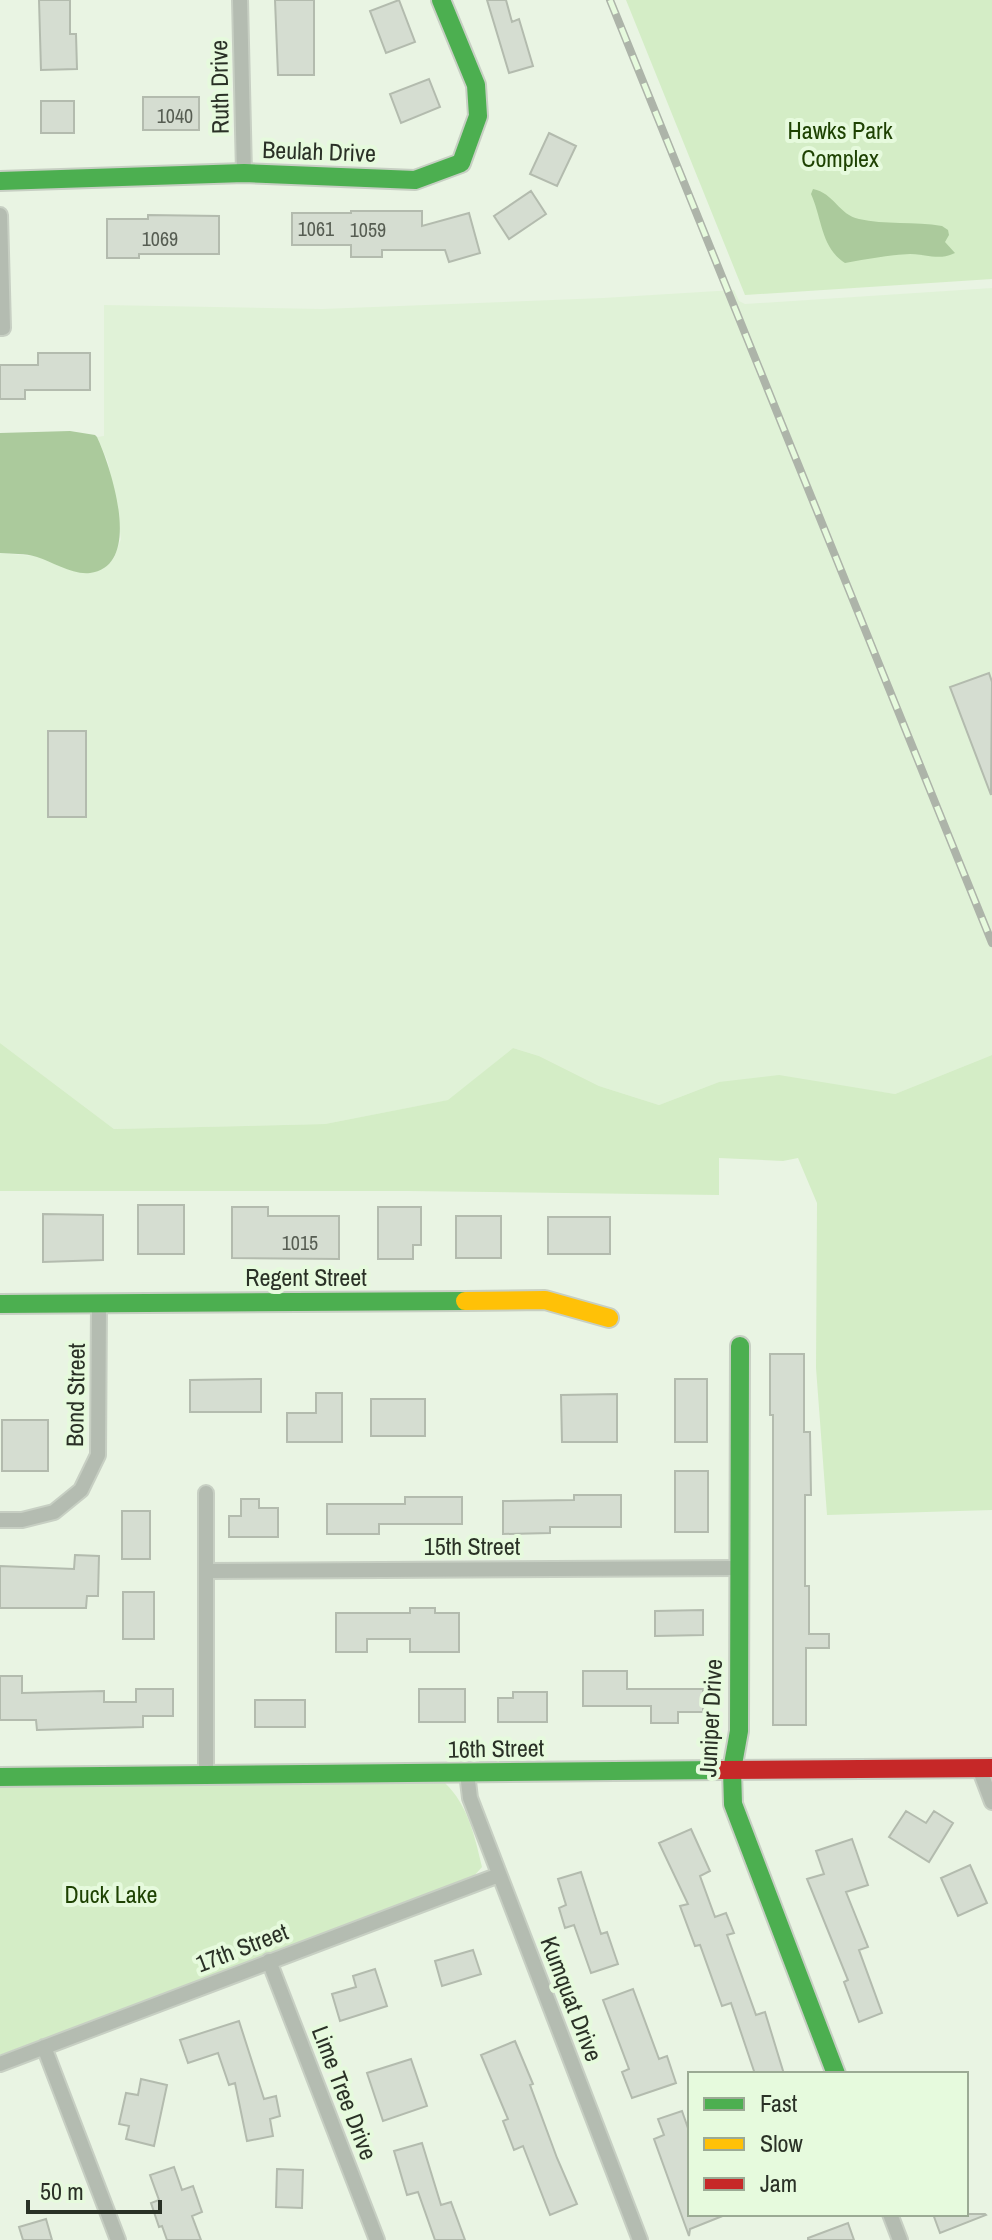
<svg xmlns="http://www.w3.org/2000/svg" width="992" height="2240" font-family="'Archivo Narrow',sans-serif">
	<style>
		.built { fill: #e0f2d7 }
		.green { fill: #d4edc6 }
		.water { fill: #abca9c }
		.building { fill: #d5ddd1; stroke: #b3bbae; stroke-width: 2 }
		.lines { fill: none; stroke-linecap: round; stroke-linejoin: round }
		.street-casing { stroke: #c7cfc3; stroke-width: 18 }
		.fast-casing { stroke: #c7cfc3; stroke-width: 22 }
		.slow-casing { stroke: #c7cfc3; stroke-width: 22 }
		.jam-casing { stroke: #c7cfc3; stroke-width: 22 }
		.street { stroke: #b4bcb1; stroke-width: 14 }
		.fast { stroke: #4caf50; stroke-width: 18 }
		.slow { stroke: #ffc107; stroke-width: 18 }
		.jam { stroke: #c62828; stroke-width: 18 }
		.rail-casing { stroke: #adb4a9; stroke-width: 8 }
		.rail { stroke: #e6fadd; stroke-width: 5; stroke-dasharray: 15; stroke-linecap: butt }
		.labels { text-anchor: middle; stroke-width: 8; stroke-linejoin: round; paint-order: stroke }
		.number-label { font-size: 20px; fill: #565d52 }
		.street-label { font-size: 24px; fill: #2a3126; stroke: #e6fadd }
		.park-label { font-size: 24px; fill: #1e4202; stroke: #e6fadd }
	</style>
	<rect width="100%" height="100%" fill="#e9f4e3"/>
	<!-- built -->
	<path class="built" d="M992,288V1055L895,1094L839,1086L719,1082L659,1105L599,1086L539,1056L513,1048L449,1100L325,1124L114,1129L0,1043V553L33,556L103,569L114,558L121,539L118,516L108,462L97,437L104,436V305L322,309L603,298L734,290L739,301L745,304Z"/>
	<!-- green -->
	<path class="green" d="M626,0H992V279L745,295Z
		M0,1043L114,1129L325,1124L448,1100L513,1048L539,1056L599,1086L659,1105L719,1082L779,1075L895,1094L992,1055V1510L827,1515L816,1368L817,1203L798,1158L783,1161L719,1158V1195L408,1191H0Z
		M445,1783C468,1805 475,1837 482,1867L473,1877L0,2055V1785Z"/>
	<!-- water -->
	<path class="water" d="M813,189C834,193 839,215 859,219C884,225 915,221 942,226L948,230L949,235L945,242L955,253C939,261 927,254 910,254C888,255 867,259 845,263C821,248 822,218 811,194Z
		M70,431L95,435L97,437C111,467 144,566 90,573C72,575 53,562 37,557C25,553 12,554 0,553V433Z"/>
	<!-- building -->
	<path class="building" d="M39,0H70V34H76L77,69L41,70Z
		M275,0H314V75H278Z
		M399,0L415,42L386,53L370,11Z
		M487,0H506L512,22L519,19L533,66L509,73Z
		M429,79L440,107L401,123L390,94Z
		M143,97H199V130H143Z
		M41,101H74V133H41Z
		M549,133L576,146L557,186L530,174Z
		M531,191L546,214L509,239L494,216Z
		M351,211H422V226L469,213L480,253L449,262L445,250H382V257H351V245H292V213H351Z
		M148,215L219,216V254H139V258H107V219H148Z
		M38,353H90V390H25V399H0V365H38Z
		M989,673L992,682L991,795L950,687Z
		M48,731H86V817H48Z
		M138,1205H184V1254H138Z
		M232,1207H268V1216H339V1259L232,1258Z
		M378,1207H421V1245H413V1259H378Z
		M43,1214L103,1215V1260L43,1262Z
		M456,1216H501V1258H456Z
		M548,1217H610V1254H548Z
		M770,1354H804V1432H810L811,1495H805V1586H809V1634H829V1648H806V1725H773V1415H770Z
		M261,1379V1412H190V1380Z
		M675,1379H707V1442H675Z
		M316,1393H342V1442H287V1413H316Z
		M617,1394V1442H562L561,1395Z
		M371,1399H425V1436H371Z
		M2,1420H48V1471H2Z
		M675,1471H708V1532H675Z
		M574,1495H621V1527H550V1533L503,1534V1501L574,1500Z
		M405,1497H462V1524H379V1534H327V1504H405Z
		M241,1499H259V1508H278V1537H229V1516H241Z
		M122,1511H150V1559H122Z
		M75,1555L99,1556L98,1596H87L86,1608H0V1566L74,1569Z
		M123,1592H154V1639H123Z
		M410,1608H435V1613H459V1652H410V1639H367V1652H336V1613H410Z
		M703,1610V1635L655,1636V1611Z
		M583,1671H627V1689H703V1712H678V1723H651V1706H583Z
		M0,1676H22V1693L104,1691V1702H136V1689H173V1716H143V1727L37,1730L36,1720H0Z
		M419,1689H465V1722H419Z
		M513,1692H547V1722H498V1698H513Z
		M255,1700H305V1727H255Z
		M906,1811L926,1823L934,1811L953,1823L929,1862L889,1837Z
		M691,1829L710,1871L700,1876L715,1917L726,1913L734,1933L727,1935L756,2015L765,2012L784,2074H755L731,2003L722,2006L700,1945L695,1946L680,1906L688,1904L659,1843Z
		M852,1839L868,1885L846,1892L868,1947L859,1950L882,2013L859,2022L844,1982L848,1980L807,1879L824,1874L816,1851Z
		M970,1865L987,1903L958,1916L941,1878Z
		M581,1872L601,1934L607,1932L618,1964L591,1973L574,1925L565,1928L559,1908L566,1905L558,1879Z
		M473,1950L481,1974L442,1986L435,1961Z
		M375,1969L387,2006L340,2021L332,1994L356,1987L353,1976Z
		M633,1989L659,2059L667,2056L676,2083L632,2098L622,2072L629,2069L603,2000Z
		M239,2021L264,2099L276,2096L280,2116L270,2119L273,2136L247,2141L235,2083L229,2085L218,2053L188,2063L180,2040Z
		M515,2041L533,2084L530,2085L557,2158L577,2204L550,2215L523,2146L514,2150L503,2121L508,2119L481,2055Z
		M411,2059L427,2106L383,2121L367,2073Z
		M141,2079L167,2085L154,2146L126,2139L129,2126L119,2124L126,2093L138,2095Z
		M682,2111L690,2134V2214L725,2215L690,2229L689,2236L654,2139L664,2135L658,2119Z
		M422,2143L441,2205L451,2202L465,2240H435L418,2192L407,2195L394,2151Z
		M174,2167L182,2190L193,2186L202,2212L192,2216L201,2240H167L162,2226L159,2227L151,2203L159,2200L150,2175Z
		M277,2169L303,2170L302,2208L276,2207Z
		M933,2214H985L986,2215L940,2233Z
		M46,2219L52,2240H23L19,2227Z
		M848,2223L854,2240H808V2238Z"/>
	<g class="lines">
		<defs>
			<path id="street" d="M240,0L244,173
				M0,215L3,328H0
				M206,1493V1775
				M0,1520H22L54,1512L81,1490L98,1455L99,1303
				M206,1571L738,1568
				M979,1768L992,1802
				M467,1773L470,1798L640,2240
				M269,1961L377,2240
				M44,2047L118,2240
				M0,2064L499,1875
				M890,2214L900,2240"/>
			<path id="fast" d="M0,181L244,173L415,180L461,163L478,116L476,85L441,0
				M0,1304L465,1301
				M740,1346L739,1731L732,1770L733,1804L836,2074
				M0,1777L721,1770"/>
			<path id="slow" d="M465,1301L545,1300L609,1318"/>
			<path id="jam" d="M721,1770L992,1768"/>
		</defs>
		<!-- street casing -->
		<use href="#street" class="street-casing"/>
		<!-- fast casing -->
		<use href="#fast" class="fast-casing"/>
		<!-- slow casing -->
		<use href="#slow" class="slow-casing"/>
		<!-- jam casing -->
		<use href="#jam" class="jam-casing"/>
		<!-- street -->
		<use href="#street" class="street"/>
		<!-- fast -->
		<use href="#fast" class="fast"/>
		<!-- slow -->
		<use href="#slow" class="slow"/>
		<!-- jam -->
		<use href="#jam" class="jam"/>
		<defs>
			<path id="rail" d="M610,0L992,943"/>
		</defs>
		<!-- rail casing -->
		<use href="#rail" class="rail-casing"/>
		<!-- rail -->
		<use href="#rail" class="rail"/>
	</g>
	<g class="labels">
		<!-- number labels -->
		<g class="number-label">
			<text x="175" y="123">1040</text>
			<text x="316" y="236">1061</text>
			<text x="368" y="237">1059</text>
			<text x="160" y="246">1069</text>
			<text x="300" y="1250">1015</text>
		</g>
		<!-- street labels -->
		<g class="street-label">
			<text transform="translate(220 87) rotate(-91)" y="8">Ruth Drive</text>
			<text transform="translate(319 152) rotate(2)" y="8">Beulah Drive</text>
			<text x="306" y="1286">Regent Street</text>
			<text transform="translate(76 1395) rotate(-89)" y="8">Bond Street</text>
			<text x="472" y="1555">15th Street</text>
			<text transform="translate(711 1718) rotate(-87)" y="8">Juniper Drive</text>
			<text transform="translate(496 1749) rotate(-1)" y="8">16th Street</text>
			<text transform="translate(242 1948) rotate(-21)" y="8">17th Street</text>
			<text transform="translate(571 1999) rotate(69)" y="8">Kumquat Drive</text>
			<text transform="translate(344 2093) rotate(69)" y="8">Lime Tree Drive</text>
		</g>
		<!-- park labels -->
		<g class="park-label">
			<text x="840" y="139">Hawks Park<tspan x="840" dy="28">Complex</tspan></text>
			<text x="111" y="1903">Duck Lake</text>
		</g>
	</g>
	<!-- legend -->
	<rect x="688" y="2072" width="280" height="144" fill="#e6fadd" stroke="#9baa94" stroke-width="2"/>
	<rect x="704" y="2098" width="40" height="12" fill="#4caf50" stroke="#9baa94" stroke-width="2"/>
	<text x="760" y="2112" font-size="24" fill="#2a3126">Fast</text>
	<rect x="704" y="2138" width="40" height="12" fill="#ffc107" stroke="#9baa94" stroke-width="2"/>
	<text x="760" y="2152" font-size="24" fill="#2a3126">Slow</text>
	<rect x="704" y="2178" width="40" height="12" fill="#c62828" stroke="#9baa94" stroke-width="2"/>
	<text x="760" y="2192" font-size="24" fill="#2a3126">Jam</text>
	<!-- scale -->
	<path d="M28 2200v12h132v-12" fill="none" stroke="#2a3126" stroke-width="4"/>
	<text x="40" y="2200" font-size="24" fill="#2a3126" stroke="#e6fadd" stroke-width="6" paint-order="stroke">50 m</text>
</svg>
